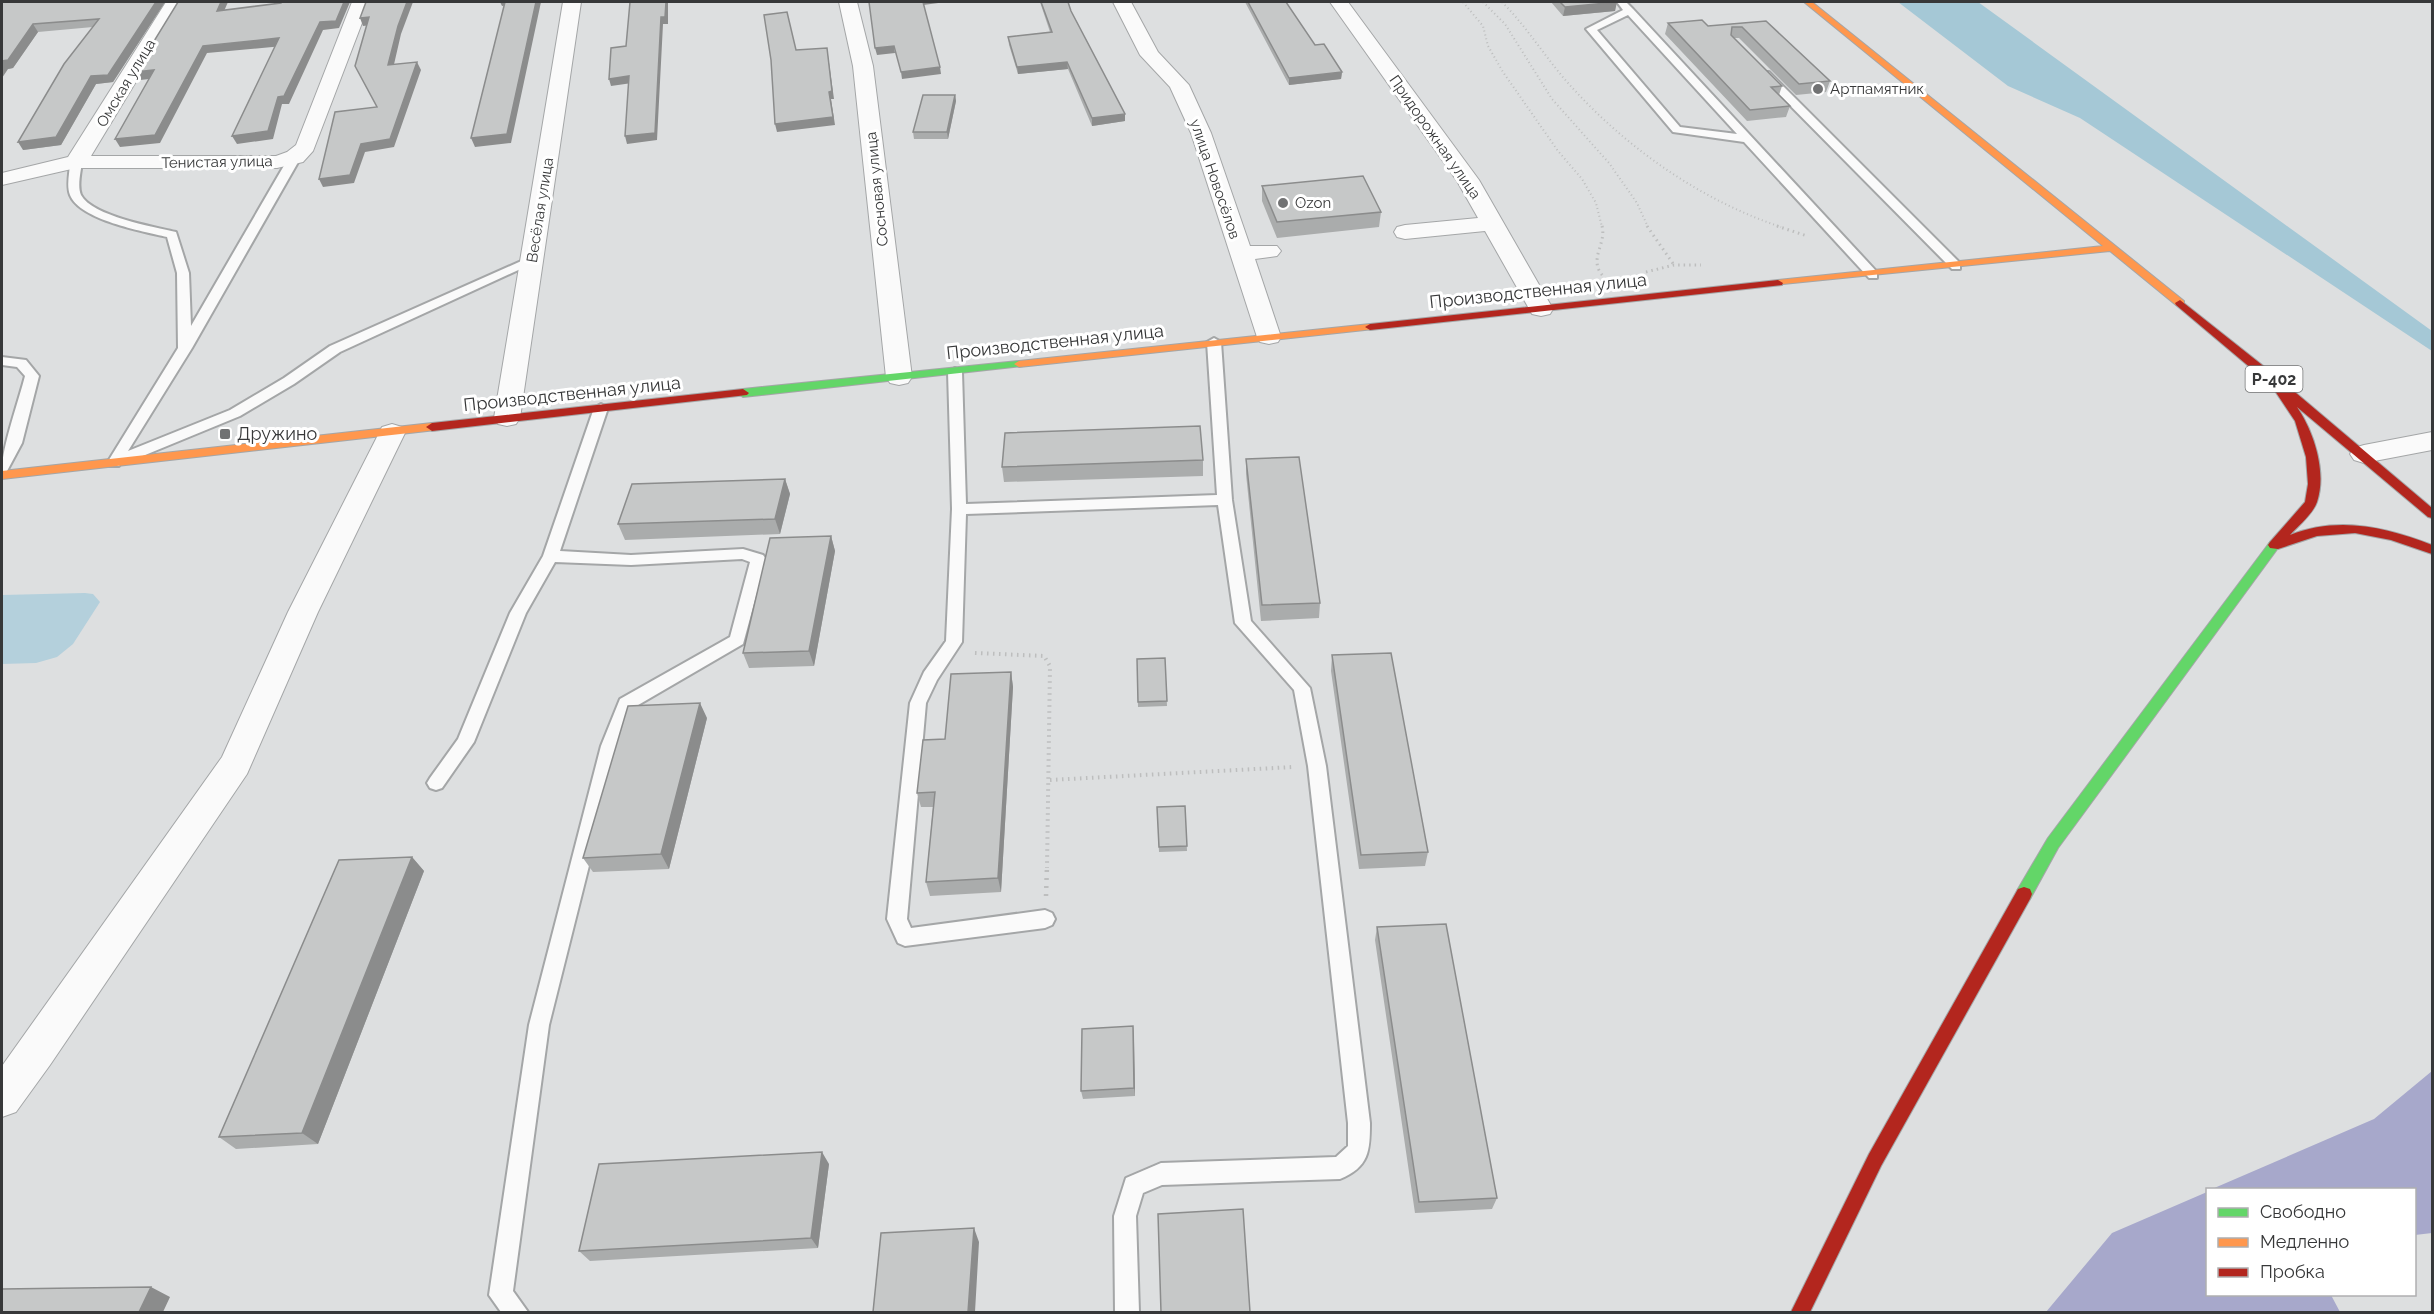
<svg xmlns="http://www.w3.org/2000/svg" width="2434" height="1314" font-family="Raleway,sans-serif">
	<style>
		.green { fill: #b4d0dc }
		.forest { fill: #a5c8d6 }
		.water { fill: #a7a8cb }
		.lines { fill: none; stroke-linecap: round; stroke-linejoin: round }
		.lane-casing { stroke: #a4a6a7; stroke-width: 4 }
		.street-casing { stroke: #a4a6a7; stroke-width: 2 }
		.fast-casing { stroke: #a4a6a7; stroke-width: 2 }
		.slow-casing { stroke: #a4a6a7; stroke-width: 2 }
		.jam-casing { stroke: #a4a6a7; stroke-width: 2 }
		.path-far3 { stroke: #bdbebe; stroke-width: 2; stroke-dasharray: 1 3; stroke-linecap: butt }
		.path-far2 { stroke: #bdbebe; stroke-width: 3; stroke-dasharray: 1.5 4; stroke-linecap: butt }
		.path-far1 { stroke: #bdbebe; stroke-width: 4; stroke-dasharray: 1.5 4.5; stroke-linecap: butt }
		.path { stroke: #bdbebe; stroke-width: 4.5; stroke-dasharray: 2 6; stroke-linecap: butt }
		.lane { fill: #fafafa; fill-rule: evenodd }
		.street { fill: #fafafa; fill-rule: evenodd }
		.fast { fill: #63d668; fill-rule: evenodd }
		.slow { fill: #ff974d; fill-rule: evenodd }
		.jam { fill: #b3261e; fill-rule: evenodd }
		.wall { fill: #aaacac }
		.shaded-wall { fill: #8b8c8c }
		.building { fill: #c6c8c8; stroke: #8b8c8c; stroke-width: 1.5 }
		.poi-dot { fill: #717273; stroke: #fff; stroke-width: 2 }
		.labels { text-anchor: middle; stroke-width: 6; stroke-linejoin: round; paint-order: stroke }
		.far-street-label { font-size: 15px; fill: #373839; stroke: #fff }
		.far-poi-label { font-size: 15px; fill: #373839; stroke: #fff; text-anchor: start }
		.shield { fill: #fff; stroke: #737474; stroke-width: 1.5 }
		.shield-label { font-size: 16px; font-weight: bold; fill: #373839 }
		.street-label { font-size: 18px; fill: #373839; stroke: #fff }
		.poi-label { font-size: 18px; fill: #373839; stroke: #fff; text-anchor: start }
	</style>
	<rect width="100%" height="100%" fill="#dddfe0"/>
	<!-- green -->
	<path class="green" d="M85,593L93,594L100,602L73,644L57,657L36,663L2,664V595Z"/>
	<!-- forest -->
	<path class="forest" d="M1898,2H1978L2432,331V351L2080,118L2008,86Z"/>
	<!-- water -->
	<path class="water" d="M2432,1071V1233L2415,1235L2414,1190L2212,1189L2374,1119Z
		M2207,1192L2208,1294L2331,1295L2340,1312H2046L2112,1233Z"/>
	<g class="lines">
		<defs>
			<path id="lane" d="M1617,2H1626L1633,9L1877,272V278H1869L1744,142L1673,132L1586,29L1623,10ZM1628,15L1737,134L1680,127L1597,30Z
				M1761,72H1769L1960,263V269H1952L1761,76Z
				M295,154L301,157L192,348L128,451L230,410L284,378L330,346L528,258L532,257L538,261L340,352L294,384L240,416L133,460H123L119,466H109L107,463L178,348L177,273L167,237C142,231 80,220 70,195C66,185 70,172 70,162L76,159L82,162C81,171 77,186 81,195C92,216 154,227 176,232L189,273L191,326L289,157Z
				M1214,338L1221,342L1232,500L1251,621L1310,688L1326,766L1370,1123C1370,1151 1369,1167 1340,1179L1162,1185L1143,1193L1136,1216L1139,1312H1115L1114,1216L1126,1178L1161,1163L1336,1157L1348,1146V1123L1308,766L1294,690L1235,623L1218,505L966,514L962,642L937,680L926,703L907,919L911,928L1045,910L1052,913L1055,919L1052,925L1045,928L905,946L898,943L887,919L910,703L924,672L946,641L952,509L948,372L955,368L962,372L966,504L1217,495L1207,342Z
				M2,357L26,360L39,376L22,443L7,471L2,473C0,453 19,400 25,376L17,367L2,365Z
				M601,404L608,408L560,551L631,555L743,549L763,555L766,559L743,644L633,708L619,746L549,1025L513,1291L528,1312H501L489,1295L529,1025L601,746L620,699L730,637L750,562L742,559L631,565L555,562L526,613L474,742L442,788L436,790L430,788L427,783L430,778L458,739L510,613L543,556L594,408Z"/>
			<path id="street" d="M166,2H184L91,156H276L287,152L296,145L352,2H370L313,151L303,162L277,168H76L2,185V173L68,157Z
				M563,2H581L520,418L516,424L507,426L498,424L494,418Z
				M839,2H857L873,66L912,377L908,383L899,385L890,383L886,377L853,66Z
				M1113,2H1131L1158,52L1189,85L1211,133L1250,246H1277L1281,251L1277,256L1255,259L1281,337L1278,342L1269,344L1260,342L1257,337L1191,133L1170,87L1140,55Z
				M1330,2H1348L1479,180L1553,309L1550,314L1541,316L1532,314L1485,231L1405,239L1397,237L1394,232L1397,227L1405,225L1478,218L1457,181Z
				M392,424L402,427L405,433L318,612L247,774L50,1065L16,1112L2,1117V1066L222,757L288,612L379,433L382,427Z
				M2432,432V450L2364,463L2354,460L2350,454L2354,448L2364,445Z"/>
			<path id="fast" d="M1019,361L1023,362V366L743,397L737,393L743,389Z
				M2274,541L2280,545L2278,548L2058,848L2030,899L2024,901L2018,899L2016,894L2018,889L2048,838L2270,542Z"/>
			<path id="slow" d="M1804,2H1812L2184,301V305H2176L2110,251L1774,285L1773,283L1778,280L2103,246Z
				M1370,324L1374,325V329L1019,367L1014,364L1019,361Z
				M432,423L438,427L436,430L2,479V471Z"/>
			<path id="jam" d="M1778,280L1783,283L1782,285L1370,330L1365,327L1370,324Z
				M2180,300L2276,376L2432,508V518L2428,517L2297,407C2314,432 2327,472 2317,502C2313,514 2298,526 2290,535C2338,516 2386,527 2432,545V554L2391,540L2355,533L2317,536L2278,549L2270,548L2268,545L2270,542L2305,502L2308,484L2306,457L2295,421L2271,385L2176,305L2175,303Z
				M743,389L749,393L747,395L432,431L426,427L432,423Z
				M2024,887L2030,889L2032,894L2030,899L1881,1166L1810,1312H1791L1869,1154L2018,889Z"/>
		</defs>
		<!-- lane casing -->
		<use href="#lane" class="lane-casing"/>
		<!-- street casing -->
		<use href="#street" class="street-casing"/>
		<!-- fast casing -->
		<use href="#fast" class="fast-casing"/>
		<!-- slow casing -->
		<use href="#slow" class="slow-casing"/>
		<!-- jam casing -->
		<use href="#jam" class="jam-casing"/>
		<!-- path-far3 -->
		<path class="path-far3" d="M1463,2L1483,26L1488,46L1503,72L1558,151L1582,179L1596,203L1602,227
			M1483,2L1505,24L1552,99L1609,163L1637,203L1648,227
			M1502,2C1527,27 1545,57 1568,83C1625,147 1700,200 1781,227"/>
		<!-- path-far2 -->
		<path class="path-far2" d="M1602,226C1607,244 1587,260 1604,277
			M1647,226L1674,265
			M1777,226L1807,236
			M1646,272L1674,265H1701"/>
		<!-- path-far1 -->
		<path class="path-far1" d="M975,653L1044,656L1050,666L1047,868
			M1050,780L1293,767"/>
		<!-- path -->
		<path class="path" d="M1046,896L1047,866"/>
		<!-- lane -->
		<use href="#lane" class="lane"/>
		<!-- street -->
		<use href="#street" class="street"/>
		<!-- fast -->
		<use href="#fast" class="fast"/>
		<!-- slow -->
		<use href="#slow" class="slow"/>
		<!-- jam -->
		<use href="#jam" class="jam"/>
	</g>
	<!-- wall -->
	<path class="wall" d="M2,2H165L113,82L96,84L61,145L23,150L93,27L38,32L13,68L8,69Z
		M1040,2H1068L1071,11L1125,114V121L1092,126L1068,69L1018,74L1009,45L1008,37L1050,32Z
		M1245,2H1286L1315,45L1342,72L1341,79L1289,85Z
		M1551,2H1616L1615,11L1563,16Z
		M1766,21L1830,81L1826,92L1796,95L1739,38H1734L1782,86L1779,95L1790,106L1786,117L1747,121L1665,34L1668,23L1708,26Z
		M955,95L956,101L948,139H914L913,132Z
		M1262,186L1381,212L1379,227L1277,238L1262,201Z
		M1246,459L1320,603L1319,618L1261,621L1246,474Z
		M1203,460V476L1004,482L1002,467Z
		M785,479L790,494L780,534L625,540L618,524Z
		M831,536L835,551L814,666L749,668L743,653Z
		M1332,655L1428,852L1425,866L1359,869L1331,671Z
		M1165,658L1167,706L1138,707L1137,659Z
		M1011,672L1013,687L1001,892L930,896L926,882L933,807H921L917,793L945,739Z
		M707,718L669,869L593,872L583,858Z
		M1185,806L1187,851L1159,852L1157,807Z
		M412,857L424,871L318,1144L236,1149L219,1137Z
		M1377,927L1497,1198L1492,1209L1415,1213L1375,940Z
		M1133,1026L1135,1096L1083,1099L1081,1091Z
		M829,1164L818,1248L590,1261L579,1251Z"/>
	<!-- shaded-wall -->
	<path class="shaded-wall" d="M156,2H165L113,82L96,84L61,145L23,150L18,142L91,76Z
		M221,2H228L221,18L217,11Z
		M344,2H350L339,28L323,30L289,104H282L273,139L237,144L232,136L278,97L320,22Z
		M407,2H413L401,34L392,73L388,65L398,26Z
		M500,2H508L509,5L502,6Z
		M536,2H541L511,143L475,147L471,138Z
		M666,2H668V24H663L657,140L627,144L625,136Z
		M922,2H946L923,5Z
		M1617,2L1615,11L1563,16L1565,7Z
		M369,17L372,25L363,26L360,18Z
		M33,24L38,32L13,68L8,69L2,78V62Z
		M279,38L283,46L207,53L160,143L120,147L115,139L203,46Z
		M894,46L895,53L877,55L875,48Z
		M827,48L834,99H831L835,125L777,132L775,124Z
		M417,62L421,70L394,147L365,152L354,183L323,187L319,179Z
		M1067,62L1068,69L1018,74L1017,67Z
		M940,67L941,74L902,79L901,72Z
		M154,70L159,78L140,80L135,72Z
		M1342,72L1341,79L1289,85V78Z
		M629,76L632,83L611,86L609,79Z
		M955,95L956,101L948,139L947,132Z
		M1125,114V121L1092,126V118Z
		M785,479L790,494L780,534L775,519Z
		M831,536L835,551L814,666L809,651Z
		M1011,672L1013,687L1001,892L998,878Z
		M700,703L707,718L669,869L661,854Z
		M412,857L424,871L318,1144L302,1133Z
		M1133,1026L1134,1035L1135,1096L1134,1088Z
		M822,1152L829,1164L818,1248L811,1238Z
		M974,1228L979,1242L975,1312H968Z
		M151,1287L170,1297L163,1312H139Z"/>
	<!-- building -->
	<path class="building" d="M2,2H156L108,75L91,76L56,137L18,142L64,64L99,19L33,24L8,60L2,61V62Z
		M178,2H221L217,11L281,3L282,2H344L336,21L320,22L284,96L278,97L268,131L232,136L279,38L203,46L155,135L115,139L154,70L135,72Z
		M366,2H407L398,26L388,65L417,62L390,139L361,144L350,175L319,179L335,112L377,107L355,66L369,17L360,18Z
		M505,2H536L507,134L471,138Z
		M630,2H666L665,17H661L655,133L625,136L629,76L609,79L611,48L626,46Z
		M869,2H923L940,67L901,72L894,46L875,48Z
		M1041,2H1068L1071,11L1125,114L1092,118L1067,62L1017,67L1008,37L1052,32Z
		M1248,2H1286L1315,45L1324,44L1342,72L1289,78Z
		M1560,2H1617L1565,7Z
		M787,12L796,50L827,48L832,91L829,92L833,117L775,124L771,60L764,15Z
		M1702,20L1708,26L1766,21L1830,81L1799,84L1742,27H1732L1731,35L1782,86L1771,87L1790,106L1750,110L1668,23Z
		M923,95H955L947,132H913Z
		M1363,176L1381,212L1277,222L1262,186Z
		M1200,426L1203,460L1002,467L1005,433Z
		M1299,457L1320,603L1262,605L1246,459Z
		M785,479L775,519L618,524L632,484Z
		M831,536L809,651L743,653L770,538Z
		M1391,653L1428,852L1361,855L1332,655Z
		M1165,658L1167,701L1138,702L1137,659Z
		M1011,672L998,878L926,882L935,792L917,793L923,740L945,739L951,674Z
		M700,703L661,854L583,858L628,706Z
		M1185,806L1187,846L1159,847L1157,807Z
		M412,857L302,1133L219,1137L339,860Z
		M1446,924L1497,1198L1419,1202L1377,927Z
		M1133,1026L1134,1088L1081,1091L1082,1029Z
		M822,1152L811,1238L579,1251L599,1164Z
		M1243,1209L1250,1312H1161L1158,1214Z
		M974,1228L968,1312H873L881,1233Z
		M151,1287L139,1312H2V1289Z"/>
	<!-- markers -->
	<g class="poi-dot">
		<circle cx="1818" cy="89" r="6"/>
		<circle cx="1283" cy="203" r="6"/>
		<rect x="219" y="428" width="12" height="12" rx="3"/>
	</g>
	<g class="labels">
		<!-- far-street labels -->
		<g class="far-street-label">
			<text transform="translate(126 83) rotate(-59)" y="5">Омская улица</text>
			<text transform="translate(1435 137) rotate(55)" y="5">Придорожная улица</text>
			<text transform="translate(217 162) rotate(-1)" y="5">Тенистая улица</text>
			<text transform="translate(1215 179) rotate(71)" y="5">улица Новосёлов</text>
			<text transform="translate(877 189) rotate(-96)" y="5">Сосновая улица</text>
			<text transform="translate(540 210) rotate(-81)" y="5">Весёлая улица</text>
		</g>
		<!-- far-poi labels -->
		<g class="far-poi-label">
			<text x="1830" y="94">Артпамятник</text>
			<text x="1295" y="208">Ozon</text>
		</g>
		<!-- shield labels -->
		<rect class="shield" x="2245.5" y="366" width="57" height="26" rx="4.5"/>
		<g class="shield-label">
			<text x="2274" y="385">Р-402</text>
		</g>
		<!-- street labels -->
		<g class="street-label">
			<text transform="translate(1538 291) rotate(-6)" y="6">Производственная улица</text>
			<text transform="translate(1055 342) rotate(-6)" y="6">Производственная улица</text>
			<text transform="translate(572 394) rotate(-6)" y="6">Производственная улица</text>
		</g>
		<!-- poi labels -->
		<g class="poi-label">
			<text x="237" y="440">Дружино</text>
		</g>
	</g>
	<!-- border -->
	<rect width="2434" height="1314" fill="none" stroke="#373839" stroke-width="6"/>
	<!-- legend -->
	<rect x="2206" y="1188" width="210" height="108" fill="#ffffff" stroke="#afafb0" stroke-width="1.5"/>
	<rect x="2218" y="1208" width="30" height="9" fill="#63d668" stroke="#afafb0" stroke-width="1.5"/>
	<text x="2260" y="1218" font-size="18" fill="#373839">Свободно</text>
	<rect x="2218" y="1238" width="30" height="9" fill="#ff974d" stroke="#afafb0" stroke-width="1.5"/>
	<text x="2260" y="1248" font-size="18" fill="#373839">Медленно</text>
	<rect x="2218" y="1268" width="30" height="9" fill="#b3261e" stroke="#afafb0" stroke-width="1.5"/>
	<text x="2260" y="1278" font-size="18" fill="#373839">Пробка</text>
</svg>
